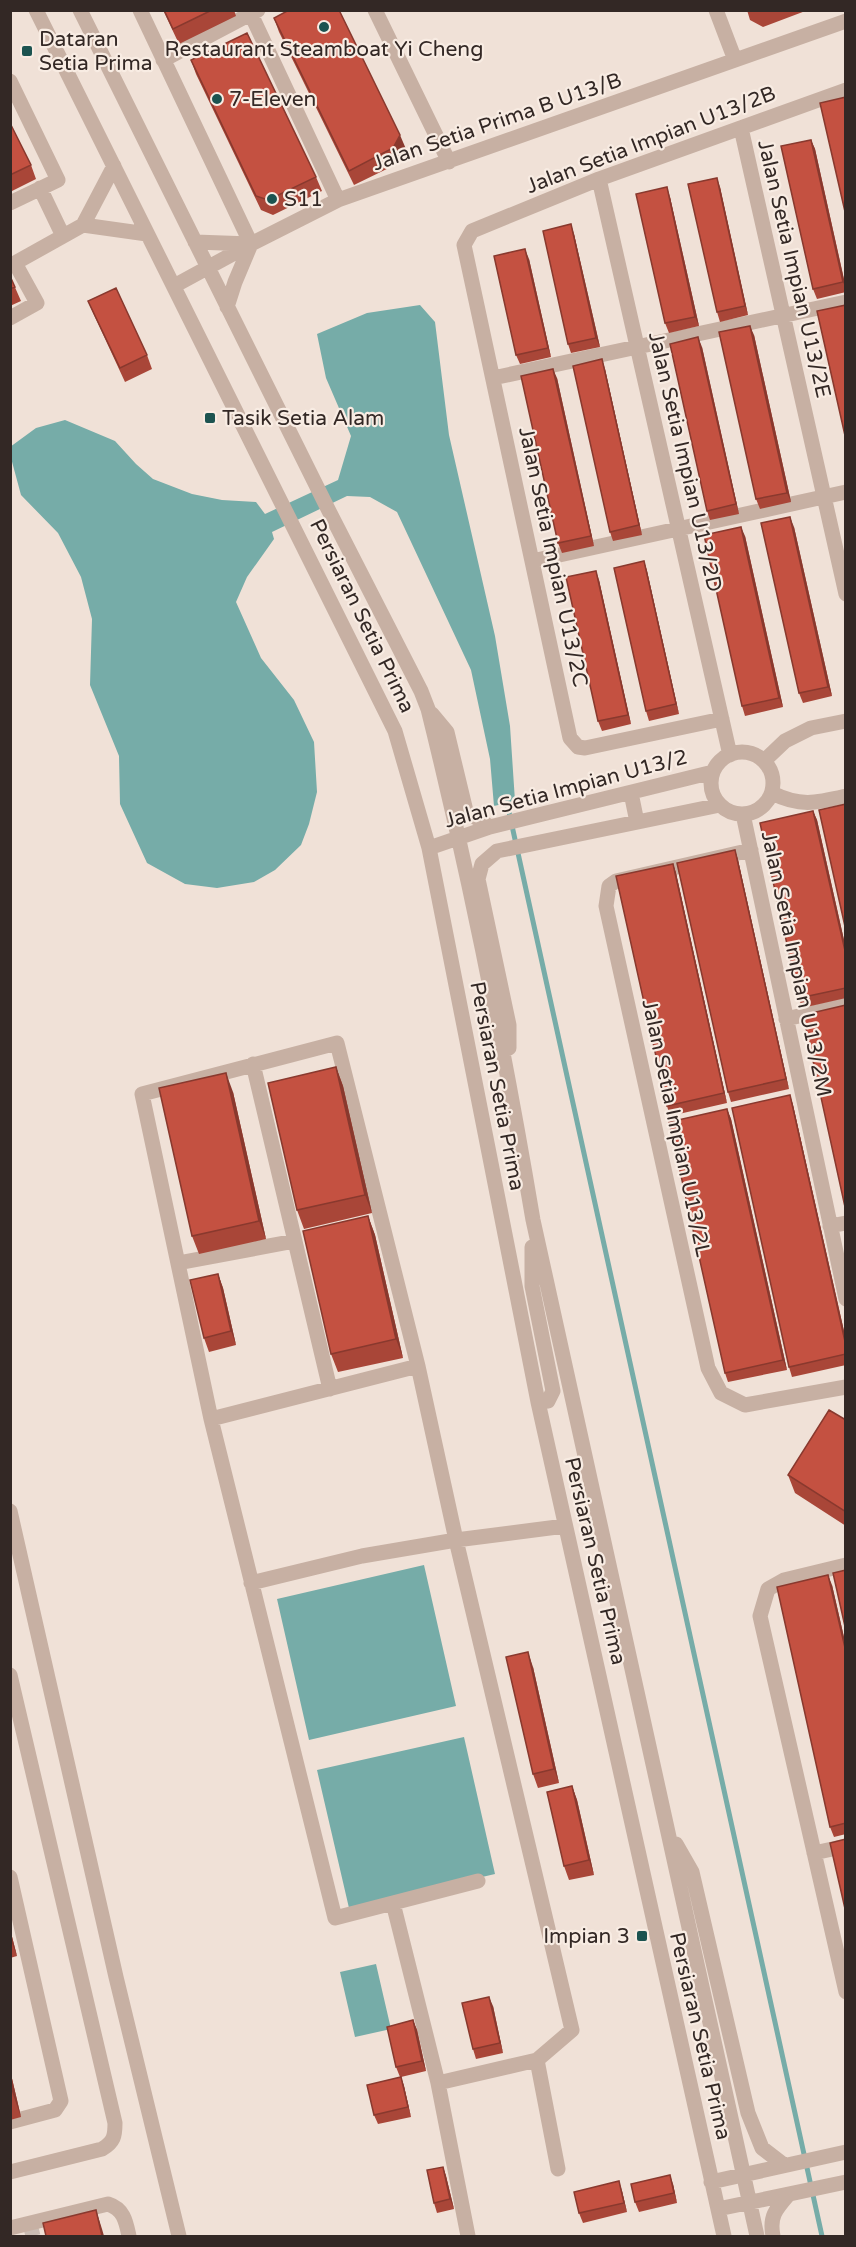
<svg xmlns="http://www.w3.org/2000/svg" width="856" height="2247" font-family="'Varela Round',sans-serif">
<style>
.water{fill:#76aca8}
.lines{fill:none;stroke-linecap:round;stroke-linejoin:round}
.stream{stroke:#76aca8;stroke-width:5}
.minor-tunnel{stroke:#cabcb3;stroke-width:15;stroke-dasharray:15 8;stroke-linecap:butt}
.minor{stroke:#c7b0a3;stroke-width:15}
.wall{fill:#a94638}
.shaded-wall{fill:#89392e}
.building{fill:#c45141;stroke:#89392e;stroke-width:1.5}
.poi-dot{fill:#1c5350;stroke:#f8ece3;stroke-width:2}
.labels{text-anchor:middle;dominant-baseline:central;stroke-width:4.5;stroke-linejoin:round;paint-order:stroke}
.poi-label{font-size:21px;fill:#332825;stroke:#f8ece3;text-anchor:start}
.street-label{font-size:21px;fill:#332825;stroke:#f8ece3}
</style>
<rect width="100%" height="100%" fill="#f0e1d7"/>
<!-- water -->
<path class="water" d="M420,305l15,17 14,113 46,201 15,90 5,75 -21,5 -4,-47 -19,-89 -74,-158 -27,-15 -23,-1 -75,36 2,7 -27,38 -11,25 25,56 33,42 20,42 3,50 -8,32 -8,21 -26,25 -21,12 -37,6 -32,-4 -38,-21 -27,-59 -1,-48 -29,-71 2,-66 -11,-42 -23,-44 -37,-38 -10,-37 -1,-11 26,-19 29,-8 50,21 21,23 17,15 39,15 30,6 34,2 9,12 73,-34 13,-44 -25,-58 -9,-44 50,-21z
M424,1565l32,141 -147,34 -32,-141z
M464,1737l31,137 -146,34 -32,-138z
M376,1964l15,65 -36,8 -15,-65z"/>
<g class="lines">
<!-- stream -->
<path class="stream" d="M507,803l315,1433"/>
<!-- minor-tunnel -->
<path class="minor-tunnel" d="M30,2224l3,12"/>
<!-- minor -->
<path class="minor" d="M36,10l359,721 34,117 109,554 186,834
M80,10l250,503 91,178 7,18c42,169 76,339 105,511l224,1016
M140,10l111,234
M249,10l89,190
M375,10l74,152
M716,10l19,50
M163,60l95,-50
M10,81l48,99 -48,23
M741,128l105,466
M599,179l131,576
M40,188l23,48
M83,225l64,9
M195,242l56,2
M174,286l77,-42 87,-44 508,-179
M227,307l8,-25 16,-38
M10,318l27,-15 -22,-40 68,-38 31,-59
M493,378l353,-76
M532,561l314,-69
M432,714l15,18 19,79 24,16
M722,719l-137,29 -7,-1 -8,-9 -106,-493 8,-14 127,-52 247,-89
M711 783a31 31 0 1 1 62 0a31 31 0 1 1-62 0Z
M764,761l21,-20 26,-13 35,-7
M631,793l6,29
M772,793c28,14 44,10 74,3
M743,814l103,485
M429,848l61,-21 223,-55
M751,850l-135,31 -7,5 -3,20 102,462 13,25 24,12 101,-18
M786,1019l60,-14
M509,1048v-23l-31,-146 4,-15 15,-13 223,-46
M253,1064l77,325
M830,1226l16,-3
M532,1247v39l21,105 -5,10 -10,1
M178,1263l117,-22
M211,1419l207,-53
M10,1511l106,466 63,259
M846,1565l-62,15 -16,9 -8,27 86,376
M251,1583l111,-27 94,-16 109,-14
M10,1675l105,448c0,13 -1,19 -13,26l-92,23
M676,1844l16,28 56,241 14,35 22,17
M814,1853l32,-7
M10,1877l51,224 -6,9 -45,12
M393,1903l45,180 30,153
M537,2060l21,109
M438,2083l99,-23 35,-30 -116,-490 -38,-174 -81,-323 -195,51 69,325 124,499 143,-37
M711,2182l135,-30
M718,2209l128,-27
M10,2228l98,-24c16,5 18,18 21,32
M773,2236c-4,-20 3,-27 16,-42"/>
</g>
<!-- wall -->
<path class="wall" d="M163,10h71l2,6 -57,28z
M747,10h61l-45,17 -13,-7z
M274,18l132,131 -7,14 -45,22 -75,-153z
M191,60l125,117 6,14 -49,24 -12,-5 -65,-136z
M10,123l21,42 5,14 -26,13z
M811,140l4,9 31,139v4l-29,7 -4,-10z
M720,187l28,128 -28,7 -3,-10z
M670,197l29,129 -30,7 -4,-10z
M574,234l26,113 -29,6 -3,-9z
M529,259l22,98 -31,7 -4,-9z
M10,276l11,25 -11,5z
M88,301l59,54 5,14 -27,13 -31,-67z
M754,335l37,167 -31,7 -4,-10z
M702,347l37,167 -29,6 -3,-9z
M605,369l37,166 -29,6 -3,-9z
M557,378l37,168 -32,7 -4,-10z
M794,527l38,169 -29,7 -4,-10z
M745,536l38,171 -38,9 -3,-10z
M644,561l3,10 32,143 -30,7 -3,-10z
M599,580l32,144 -29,7 -4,-10z
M813,811l4,9 29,129v49l-44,10 -3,-10z
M735,850l3,10 51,229 -58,13 -3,-10z
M673,864l3,9 51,230 -57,13 -3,-10z
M336,1067l7,19 29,127 -68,16 -7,-19z
M233,1092l33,147 -67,15 -7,-18z
M790,1095l3,10 53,235v25l-54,12 -3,-10z
M727,1109l4,10 56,251 -59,12 -3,-9z
M368,1216l7,19 28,123 -65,14 -7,-18z
M218,1274l5,14 13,57 -27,7 -5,-14z
M846,1420v106l-51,-33 -7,-18z
M832,1585l14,61v188l-12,3 -4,-10z
M533,1667l26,116 -21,5 -5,-14z
M572,1786l5,14 17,75 -25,5 -5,-14z
M10,1929l7,27 -7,2z
M493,2006l10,47 -27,6 -3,-10z
M413,2020l4,10 9,41 -25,6 3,9 7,31 -33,7 -4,-9 26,-38 -4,-10z
M10,2070l11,47 -11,3z
M443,2167l3,9 8,33 -17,4 -3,-10z
M673,2184l4,19 -38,9 -4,-10z
M622,2191l5,21 -44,11 -4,-10z"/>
<!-- shaded-wall -->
<path class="shaded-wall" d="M400,135l6,14 -7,14 -6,-15z
M811,140l4,9 31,140 -3,-7z
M717,178l3,9 28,128 -3,-9z
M667,187l3,10 29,129 -4,-9z
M571,224l3,10 26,113 -4,-9z
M525,249l4,10 22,98 -3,-9z
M750,326l4,9 37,167 -4,-9z
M698,337l4,10 37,167 -3,-10z
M602,359l3,10 37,166 -3,-10z
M553,369l4,9 37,168 -3,-10z
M790,517l4,10 38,169 -4,-9z
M741,527l4,9 38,171 -4,-9z
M644,561l3,10 32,143 -3,-10z
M596,571l3,9 32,144 -3,-9z
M813,811l4,9 29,129v6z
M735,850l3,10 51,229 -3,-10z
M673,864l3,9 51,230 -3,-10z
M336,1067l7,19 29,127 -7,-18z
M226,1073l7,19 33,147 -7,-18z
M790,1095l3,10 53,235v6z
M727,1109l4,10 56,251 -4,-10z
M368,1216l7,19 28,123 -7,-19z
M218,1274l5,14 13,57 -5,-14z
M828,1575l4,10 14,61v6z
M528,1652l5,15 26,116 -5,-14z
M572,1786l5,14 17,75 -5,-15z
M10,1929l7,27 -7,-18z
M489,1997l4,9 10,47 -3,-10z
M413,2020l4,10 9,41 -4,-10z
M10,2070l11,47 -11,-31z
M401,2077l3,9 7,31 -3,-10z
M443,2167l3,9 8,33 -4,-10z
M670,2175l3,9 4,19 -3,-10z
M619,2181l3,10 5,21 -3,-9z
M96,2210l6,19 2,7h-2z"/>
<!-- building -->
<path class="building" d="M164,10h48l-39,19z
M289,10h50l61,125 -7,13 -44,23 -75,-153z
M247,33l69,144 -48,23 -12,-4 -65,-136z
M846,97v119l-26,-113z
M10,123l21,42 -21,10z
M811,140l32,142 -30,7 -32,-143z
M717,178l28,128 -28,6 -29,-128z
M667,187l28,130 -30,6 -29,-129z
M571,224l25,114 -28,6 -25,-113z
M525,249l23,99 -32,7 -22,-99z
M10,276l5,11 -5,2z
M116,288l31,67 -27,13 -32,-67z
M846,305v135l-29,-129z
M750,326l37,167 -31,6 -37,-167z
M698,337l38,167 -29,7 -37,-167z
M602,359l37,166 -29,7 -37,-166z
M553,369l38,167 -33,7 -37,-167z
M790,517l38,170 -29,6 -38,-170z
M741,527l38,171 -37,8 -38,-171z
M644,561l32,143 -30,7 -32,-143z
M596,571l32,144 -30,6 -32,-144z
M846,804v127l-27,-121z
M813,811l33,144v33l-47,10 -39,-175z
M735,850l51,229 -58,13 -51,-229z
M673,864l51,229 -57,13 -51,-230z
M846,1005v202h-1l-42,-192z
M336,1067l29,128 -68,15 -29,-127z
M226,1073l33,148 -67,15 -33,-148z
M790,1095l56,251v8l-57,13 -57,-259z
M727,1109l56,251 -58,13 -56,-251z
M368,1216l28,123 -65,15 -28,-123z
M218,1274l13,57 -27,7 -14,-58z
M829,1410l17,10v92l-58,-37z
M846,1570v61l-13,-58z
M828,1575l18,77v171l-16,4 -53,-240z
M528,1652l26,117 -21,5 -27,-117z
M572,1786l17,74 -25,6 -17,-74z
M846,1839v74l-16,-70z
M489,1997l11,46 -27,6 -11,-46z
M413,2020l9,41 -26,6 -9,-40z
M401,2077l7,30 -34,8 -7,-30z
M443,2167l7,32 -16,4 -7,-33z
M670,2175l4,18 -39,9 -4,-18z
M619,2181l5,22 -45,10 -5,-21z
M96,2210l6,26h-56l-3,-13z"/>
<!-- markers -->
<g class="poi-dot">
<circle cx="324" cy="27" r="6"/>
<rect x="21" y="45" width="12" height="12" rx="3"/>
<circle cx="217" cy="99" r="6"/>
<circle cx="272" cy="199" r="6"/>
<rect x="204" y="412" width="12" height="12" rx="3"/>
<rect x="636" y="1930" width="12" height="12" rx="3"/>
</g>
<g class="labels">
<!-- poi labels -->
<g class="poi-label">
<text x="39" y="39">Dataran<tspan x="39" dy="24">Setia Prima</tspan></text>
<text x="324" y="49" text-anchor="middle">Restaurant Steamboat Yi Cheng</text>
<text x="229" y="99">7-Eleven</text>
<text x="284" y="199">S11</text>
<text x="222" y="418">Tasik Setia Alam</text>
<text x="630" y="1936" text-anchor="end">Impian 3</text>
</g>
<!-- street labels -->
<g class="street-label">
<text transform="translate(497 122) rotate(-19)">Jalan Setia Prima B U13/B</text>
<text transform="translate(651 140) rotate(-21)">Jalan Setia Impian U13/2B</text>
<text transform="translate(794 269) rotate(77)">Jalan Setia Impian U13/2E</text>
<text transform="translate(685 462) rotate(77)">Jalan Setia Impian U13/2D</text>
<text transform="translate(553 557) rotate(78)">Jalan Setia Impian U13/2C</text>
<text transform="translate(362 616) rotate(64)">Persiaran Setia Prima</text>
<text transform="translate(566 789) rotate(-15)">Jalan Setia Impian U13/2</text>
<text transform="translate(796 964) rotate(78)">Jalan Setia Impian U13/2M</text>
<text transform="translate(497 1086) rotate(79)">Persiaran Setia Prima</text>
<text transform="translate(676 1128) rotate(78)">Jalan Setia Impian U13/2L</text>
<text transform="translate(595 1561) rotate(77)">Persiaran Setia Prima</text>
<text transform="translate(700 2036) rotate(77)">Persiaran Setia Prima</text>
</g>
</g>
<!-- border -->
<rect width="856" height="2247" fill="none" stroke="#332825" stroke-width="24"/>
</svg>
